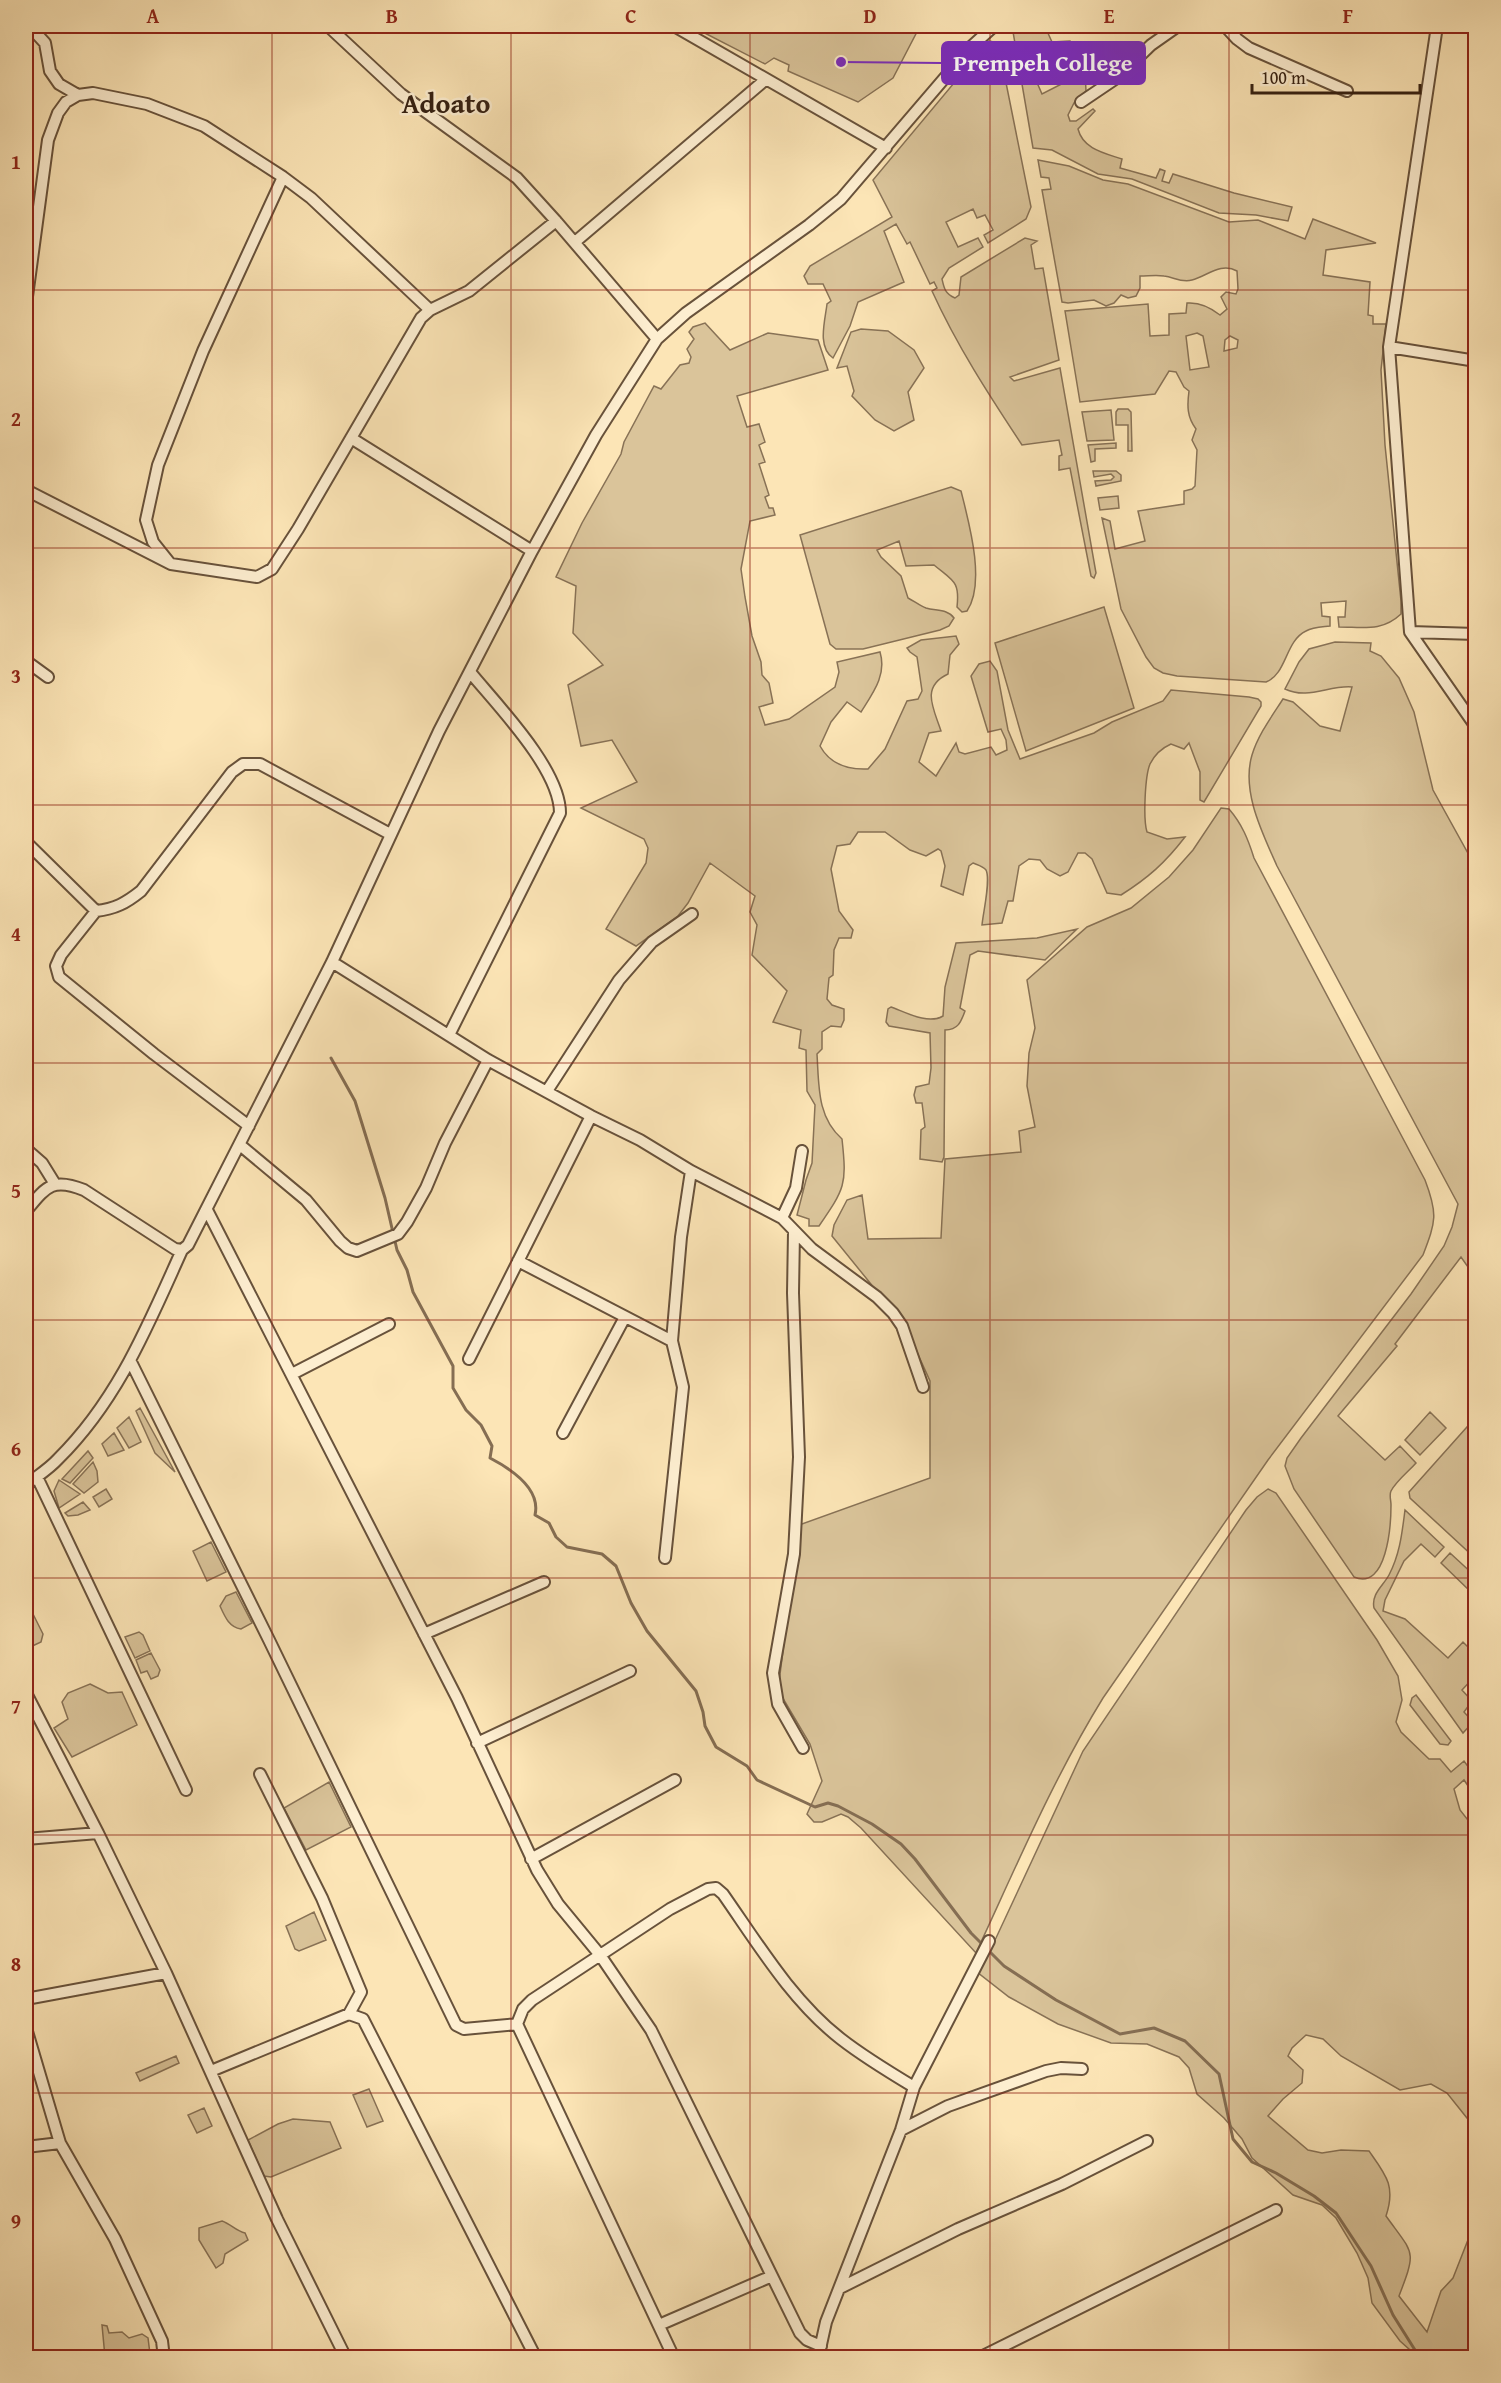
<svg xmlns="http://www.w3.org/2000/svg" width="1501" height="2383" font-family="'Gentium Book Plus',serif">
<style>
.green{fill:#dac49a;stroke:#887256;stroke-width:1.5;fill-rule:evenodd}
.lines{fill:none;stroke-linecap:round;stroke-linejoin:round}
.stream{stroke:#856e53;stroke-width:3}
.street-casing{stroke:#68523b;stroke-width:14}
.street{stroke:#fdeed0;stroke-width:10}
.grid{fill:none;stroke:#8f2418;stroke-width:1.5;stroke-opacity:0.55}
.labels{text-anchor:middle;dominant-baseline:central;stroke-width:5;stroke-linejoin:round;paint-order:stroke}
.district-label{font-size:28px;font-weight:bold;fill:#362112;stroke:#fdeed0}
.leader{fill:none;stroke:#7b2cbf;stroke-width:2}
.callout-dot{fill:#7b2cbf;stroke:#fdeed0;stroke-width:2}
.callout{fill:#7b2cbf;stroke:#7b2cbf;stroke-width:2}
.callout-label{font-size:24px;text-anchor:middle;font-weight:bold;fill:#fff}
.neatline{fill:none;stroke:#8f2418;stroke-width:2}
.grid-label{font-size:20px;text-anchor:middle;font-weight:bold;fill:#8f2418}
</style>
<rect width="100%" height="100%" fill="#fce5b6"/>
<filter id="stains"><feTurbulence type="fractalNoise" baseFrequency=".00333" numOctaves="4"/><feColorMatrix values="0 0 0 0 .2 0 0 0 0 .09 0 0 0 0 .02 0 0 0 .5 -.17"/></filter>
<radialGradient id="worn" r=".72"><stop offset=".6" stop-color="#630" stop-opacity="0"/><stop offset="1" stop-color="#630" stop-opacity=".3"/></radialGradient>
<!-- green -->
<path class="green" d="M691,26h229l-27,52 -35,24 -70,-31 1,-6 -15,-7 -9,6z
M1012,26h40l-5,5 5,11 18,-1 9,8 -9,5 -2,-2 -13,7 1,3 -13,8 1,3 -9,5 7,16 43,-22 1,19 -12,12 -6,12 2,6h6l17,-12 2,2 -17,18c5,20 26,24 44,30l-2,9 36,10 4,-9 5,2 -3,10 7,2 4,-9 61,19 58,14 -4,14 -32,-6 -37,-2 -87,-34 -34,-5 -46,-24 -19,-2z
M989,41l9,2 33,164 -5,12 -38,24 -4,-8 9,-5 -8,-15 -8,3 -4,-9 -27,13 12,25 20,-9 5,9 -34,21 -7,11c2,9 3,15 13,19l4,-3 2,-18 64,-39 12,3 -6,4 4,24 8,-1 16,92 -49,17 4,4 46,-13 36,205 -2,5 -3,-2 -21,-108 -11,2v-14l3,-1 -3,-15 -37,5c-33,-50 -65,-99 -90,-154l5,-3 -3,-6 -4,2 -20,-42 -3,2 -11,-20 -12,7 20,51 -46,20 -8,24 -17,32c-16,-11 -8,-37 -6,-54l4,-3 -8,-17h-15l-4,-8 6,-10 82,-49 -19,-37z
M1038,160l31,6 34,14 25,4 101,38 29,-2 47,19 8,-20 63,24 -50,7 -3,25 47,7 -2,33 5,1v8h13l-5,46 4,75 16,156v13c-19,18 -38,13 -62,13l-1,-10h7l1,-16 -25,2 1,13 8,1v9c-8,1 -17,1 -24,5 -21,10 -19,43 -40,51l-89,-6 -14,-3 -9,-5 -8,-11 -25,-48 -19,-91 8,3 5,28 30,-8 -7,-30 46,-7v-13l8,-2 3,-3 2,-36 -5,-10 4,-11c-9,-12 -9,-23 -7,-38l-5,-4 -8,-15 -7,-1 -14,23 -75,8 -15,-91 83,-7 2,32 19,-1v-21l17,-1 1,-10c13,-1 23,4 33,12l7,-6 -6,-12 5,-5 10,2 2,-5 -1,-18c-16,-9 -30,5 -45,9 -11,3 -18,-3 -28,-4 -7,-1 -16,0 -24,0v12l-4,8 -8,2 -7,-3 -7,8 -8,3 -12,-6 -26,3 -6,-1 -20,-112 9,-1 -2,-11 -8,-1zM1197,333l6,3 6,31 -19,3 -4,-34zM1230,336l8,4 -1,8 -13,3 1,-11z
M705,323l25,27 38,-17 50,7 10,30 -91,26 10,31 12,-3 6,18 -6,3 6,17 -6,2 10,31 -4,2 4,11h4l2,7 -25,6 -9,48 4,28 7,39 9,26 1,13 7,8 4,20 -14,4 6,18 24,-6 46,-32 4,-15 -2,-10 43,-10c7,23 -7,41 -19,60l-14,-10 -16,20 -11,24c10,18 27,24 48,23l17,-20 22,-48 11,-2 4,-8 -5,-34 -7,-5 -3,-4 14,-8 35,-4 3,8 -9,11 -2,19c-28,13 -14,35 -7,57l-12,2 -10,29 17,14 20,-33 3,9 6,2 26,-7 5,8 11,-5 -1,-10 -5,-11 -13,3 -17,-56 8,-12 11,-3 7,10 11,59 12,29 74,-26 18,-11 51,-21 8,-11 78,7 9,2 3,3v4l-57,96 -4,-2v-28l-11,-29 -5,6 -13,-5c-9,4 -16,10 -21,20 -5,12 -7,55 -3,68l20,7 18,-2c-20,26 -37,41 -64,58l-14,-2 -15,-34 -7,-6h-7l-10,19 -8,4 -13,-7 -7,-9 -11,-1 -10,7 -6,35h-5l-6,22 -20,2c1,-12 9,-45 4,-55 -3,-4 -8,-5 -13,-7l-4,3 -6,29 -22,-9 4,-20 -4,-15 -3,-2 -12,7 -16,-6 -25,-18h-27l-8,12 -13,2 -6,23 8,42 14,19 -2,8h-12l-5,12 -1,25 -4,3 -2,21 5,6 12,4v11l-3,7 -10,-1 -9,6v17l-5,5c2,32 0,63 25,85 5,46 3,49 -23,87h-10v-7l-12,-4 9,-35 6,-17 3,-58 -8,-14 -1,-41 -7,-2 2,-18 -28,-8 14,-31 -35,-36 5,-30 -7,-13 5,-16 -45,-33 -22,40 -10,13 -42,30 -30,-17 40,-66 2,-15 -4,-9 -63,-31 56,-26 -25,-42 -31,6 -13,-61 35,-20 -30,-32 3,-47 -20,-9 26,-54 39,-69 3,-12 30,-56 7,3 19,-24 9,-2 2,-6 -4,-8 7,-10 -5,-7 4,-5z
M861,329l27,2 26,19 10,18 -16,24 6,28 -20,11 -19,-11 -23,-24 2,-5 -7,-25 -10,2 14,-36z
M1118,409h10l3,3 1,39h-4v-26h-12v-13z
M1111,410l3,30 -27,1 -5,-29z
M1116,443v5l-21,1v12l-4,1 -3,-17z
M1093,471h23l5,4v6l-25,5 -1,-5 16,-1 3,-3 -3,-3 -17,3z
M951,487l10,4c8,32 25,92 6,120l-5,1 -5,-5c3,-26 -4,-26 -23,-42l-28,1 -7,-25 -22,9 4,7 20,19 7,22c6,3 12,8 18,10 10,3 22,1 28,10l-5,8 -9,4 -77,19h-27l-6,-5 -30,-109z
M1118,496l1,12 -19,2 -2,-12z
M1104,607l30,101 -108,43 -31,-108z
M1335,642l36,1 -1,8 11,5 18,22 15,34 19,78 42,76v411l-14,-20 -66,87 2,2 -59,70 47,44 15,-14 16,17c-7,8 -20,18 -25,28 -2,4 0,9 0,14 0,20 -4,86 -37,72l-60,-88 -9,-23 2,-8 14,-20 110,-144 33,-48 8,-19 6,-23 -181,-338c-14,-32 -36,-74 -25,-111 6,-20 20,-39 31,-56l10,3 27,24 20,5 12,-44c-23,-2 -44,13 -67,2l14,-27 10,-13z
M1221,808l8,1c13,15 19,30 25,49l171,322c13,34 11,41 -2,75l-155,205 -165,238c-50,81 -87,169 -127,255l-115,-125 -13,-11 -7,-3 -19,8h-8l-7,-8 15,-33 -12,-37 -32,-54 21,-165 131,-47v-97l-30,-66 -21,-21 -47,-58 2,-11 13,-25 15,-5 6,44 73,-1 4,-79 76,-7 -2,-21 16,-4 -8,-41 2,-33 6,-25 -8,-48 60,-53 44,-19 38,-31 24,-27z
M1077,929l-32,31 -67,-9 -8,4 -10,53 5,3c-4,11 -7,19 -20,19l-1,127 -2,5 -22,-3 1,-29 4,-3 -3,-24h-6l-2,-8 2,-8 13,-3 2,-16 -1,-35 -41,-7 -3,-4 2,-13 3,-2c14,5 37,18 52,9l2,-29 11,-44 81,-5z
M140,1408l35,64 -20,-19 -19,-42z
M1430,1412l16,16 -26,27 -15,-15z
M129,1417l12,25 -12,6 -12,-20z
M1475,1418v140l-65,-60 -1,-6z
M114,1433l10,17 -16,6 -6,-12z
M88,1451l5,7 -23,25 -8,-4z
M93,1462l4,9 1,11 -14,11 -11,-9z
M59,1480l21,14 -21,14 -5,-17z
M106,1489l6,10 -13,8 -6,-10z
M1268,1489l8,4 101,147 21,36 4,24 -6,22 5,10 28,27h11l11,13 13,-11 11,15v20l-11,-16 -10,9 6,21 15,19v299l-28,-35 -16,-9 -31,6 -59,-34 -18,-17 -17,-4 -14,13 -4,8 15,14 -1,13 -19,16 -15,17 40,34 14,3 19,-3 28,1c17,24 27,35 17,65 28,39 31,33 13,80l28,36 14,-41 12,-13 22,-56v135h-57l-18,-16 -28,-38 -4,-25 -11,-25 -21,-35 -14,-13 -29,-10 -41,-37 -10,-19 -18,-21 -27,-24 -8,-26 -10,-11 -32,-13 -36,-1 -53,-19 -49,-27 -32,-25 19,-34 87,-187 163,-241 11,-13z
M83,1502l7,8 -12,5 -10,1 -3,-3z
M1405,1510l39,37 -9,10 -14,-13 -17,17 -19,39 -2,11 22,8 43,39 15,-16 12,12v22l-13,14 10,11 -8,11 9,10 -10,11 -89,-125c-3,-14 9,-22 15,-33 11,-21 13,-42 16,-65z
M211,1542l15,30 -19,9 -14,-30z
M1450,1553l25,23v14l-2,4 -32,-31z
M236,1592l16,31 -11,6c-12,-2 -16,-12 -21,-23l6,-10z
M27,1602l16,32 -2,8 -15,7z
M139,1632l4,3 7,16 -15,7 -10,-21z
M151,1653l9,17 -2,6 -7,3 -4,-8 -6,2 -5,-13z
M90,1684l18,9 14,-1 15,33 -65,32 -18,-29 14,-9 -6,-17 6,-9z
M1416,1695l35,46 -3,4 -8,-1 -30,-39 2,-7z
M329,1782l22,45 -45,23 -22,-42z
M314,1912l12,28 -27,11 -4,-2 -9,-23z
M176,2056l3,7 -39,18 -4,-8z
M369,2089l14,32 -16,6 -14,-32z
M28,2103l5,20 -2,10 -5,1v-30z
M204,2108l8,18 -15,7 -9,-18z
M293,2119l37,3 11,26 -70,29 -7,-1 -16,-36 30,-16z
M222,2221c9,3 14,10 23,12l3,7 -23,14 -2,9 -7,5 -17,-28v-12z
M102,2325l5,1 2,7 13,-1 7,6 13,-4 6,4 2,16 -3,3h-42z"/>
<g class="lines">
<!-- stream -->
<path class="stream" d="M331,1058l24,43 30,97 12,52 10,20 6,22 40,74v22l13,22 15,15 11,21 -2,12c21,11 51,31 45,57l14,8 7,14 11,10 35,7 14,12 15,37 16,28 49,60 7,21 2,14 11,21 31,19 10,14 58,27 13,-4 10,3 34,18 29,20 14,15 56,74 33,33 52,34 64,34 34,-6 31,13 34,33 14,65 19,23 24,11 38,23 22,17 35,53 22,49 27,43"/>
<!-- street casing -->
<g class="street-casing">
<path id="street" d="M328,26l73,68 116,84 39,43 101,118
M674,26l212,122
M1225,26l12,13 12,9 98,43
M1437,26l-48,321 21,285 66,95
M34,31l11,12 5,28 9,13 19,11 15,-2 54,11 57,22 79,51 28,21 119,112
M1081,102l37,-25 33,-32 27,-19
M575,242l190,-162
M26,304l22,-164 10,-27 8,-11 12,-7
M1389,347l87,14
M351,438l181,113
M26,490l145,74 86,13 15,-8 26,-40 123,-211 9,-8 39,-19 87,-70
M169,562l-16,-20 -7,-22 12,-55 45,-114 80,-174
M1410,632l66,2
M26,661l22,16
M26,842l70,69c19,-2 30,-8 45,-20l91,-119 11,-8h17l130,70
M96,911l-35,44 -5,11 3,11 95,77 95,72
M332,962l156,98 103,56 49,24 51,31 91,47 30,31 65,48 16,16 9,13 21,61
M449,1035l111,-222c0,-44 -63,-108 -90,-141
M547,1091l72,-111 33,-38 40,-28
M240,1145l66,55 34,41 8,7 9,3 41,-17 9,-12 19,-34 19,-45 43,-83
M26,1149l16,14 13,21
M207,1210l250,488 80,172 21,34 42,51 51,75 149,303 7,7 14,6
M26,1211c20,-24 26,-34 58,-21l91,59 7,1 6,-5 144,-283 107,-231 93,-180 64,-116 61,-96 29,-26 123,-88 32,-26 131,-153 22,-20
M782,1218l14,-30 6,-37
M794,1232l-1,61 6,164 -5,97 -21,119 5,31 25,44
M518,1261l154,80
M469,1359l122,-243
M131,1362l138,278 187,385 8,4 53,-5 157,334
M292,1374l97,-50
M563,1433l62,-116
M37,1477l149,313
M26,1485c10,-8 23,-16 32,-26 60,-59 90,-134 124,-209
M665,1558l18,-171 -11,-46 9,-104 10,-66
M424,1634l120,-52
M26,1693l72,140 68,140 111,246 69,139
M477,1743l153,-72
M260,1774l62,124 39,94 -12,22
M26,1839l72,-6
M531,1859l144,-79
M26,1999l140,-26
M517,2024l6,-15 9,-9 138,-91 38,-20 8,-1 7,6c35,50 69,107 118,145 23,18 48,33 73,48
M26,2028l34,115 55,96 47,102 2,17
M211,2071l138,-57 14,5 173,339
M901,2130l47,-24 98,-35 15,-3 21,1
M26,2147l34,-4
M840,2288l118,-59 104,-45 85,-43
M659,2325l113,-49
M818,2358l8,-36 75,-192 13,-43 75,-146
M979,2358l297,-148"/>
</g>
<!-- street -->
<use href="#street" class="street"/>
</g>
<!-- grid -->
<path class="grid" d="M272,26v2332M511,26v2332M750,26v2332M990,26v2332M1229,26v2332M26,290h1450M26,548h1450M26,805h1450M26,1063h1450M26,1320h1450M26,1578h1450M26,1835h1450M26,2093h1450"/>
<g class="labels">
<!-- district labels -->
<g class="district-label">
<text x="446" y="102">Adoato</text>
</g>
</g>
<!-- callouts -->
<path class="leader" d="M841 62L942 63"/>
<circle class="callout-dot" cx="841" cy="62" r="6"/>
<rect class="callout" x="942" y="42" width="203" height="42" rx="6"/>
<g class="callout-label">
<text x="1043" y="71">Prempeh College</text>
</g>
<!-- margin -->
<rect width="1501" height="2383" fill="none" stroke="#fce5b6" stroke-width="66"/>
<!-- scale -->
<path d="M1252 84v9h168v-9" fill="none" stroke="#362112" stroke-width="3"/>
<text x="1261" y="84" font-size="18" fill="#362112" stroke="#fdeed0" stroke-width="4.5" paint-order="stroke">100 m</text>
<rect x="33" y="33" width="1435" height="2317" class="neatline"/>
<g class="grid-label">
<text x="153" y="23">A</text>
<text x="392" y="23">B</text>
<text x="631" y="23">C</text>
<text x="870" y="23">D</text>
<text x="1109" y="23">E</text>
<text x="1348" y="23">F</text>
<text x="16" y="169">1</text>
<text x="16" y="426">2</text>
<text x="16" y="683">3</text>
<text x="16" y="941">4</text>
<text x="16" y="1198">5</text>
<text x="16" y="1456">6</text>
<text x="16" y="1713">7</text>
<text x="16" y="1971">8</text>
<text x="16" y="2228">9</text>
</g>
<rect width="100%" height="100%" filter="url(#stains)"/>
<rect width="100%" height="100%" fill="url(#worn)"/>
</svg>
